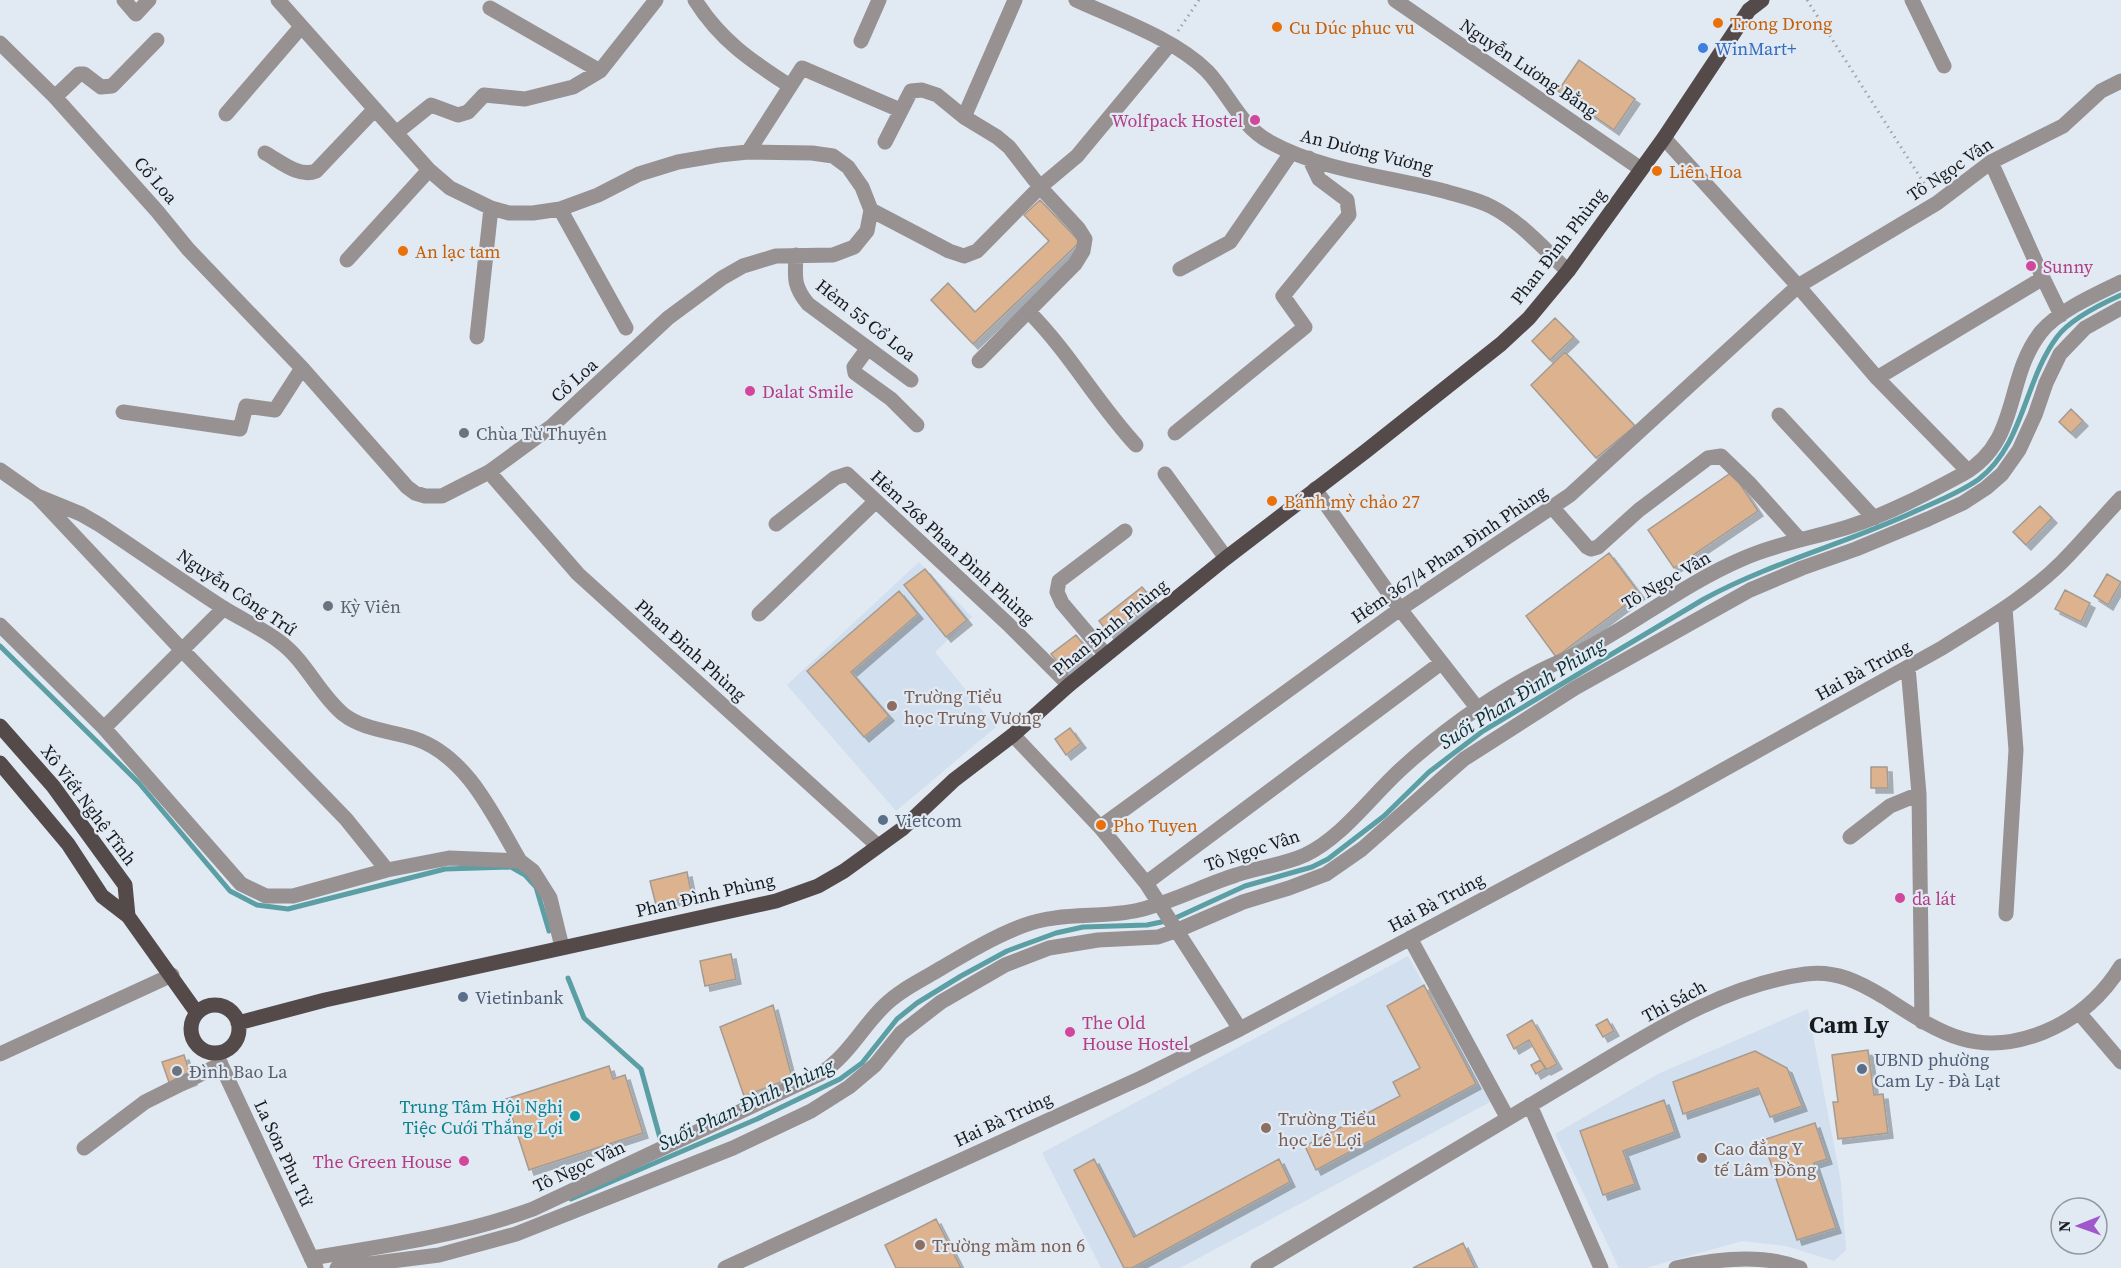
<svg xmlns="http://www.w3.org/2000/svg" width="2121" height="1268" font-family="'Source Serif 4',serif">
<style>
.built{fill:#d1dfef}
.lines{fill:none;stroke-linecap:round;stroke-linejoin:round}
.stream{stroke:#5b9ea4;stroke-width:5}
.building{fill:#dcb38e;stroke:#a49b93;stroke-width:1.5;filter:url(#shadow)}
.path{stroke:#9da4ab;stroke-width:3;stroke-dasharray:1.5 4.5;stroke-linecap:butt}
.minor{stroke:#979191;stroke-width:15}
.major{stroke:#544a4a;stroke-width:15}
.food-dot{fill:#e8710a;stroke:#e1e9f3;stroke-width:2}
.shop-dot{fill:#3f7fe0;stroke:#e1e9f3;stroke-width:2}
.hotel-dot{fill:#d1479c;stroke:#e1e9f3;stroke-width:2}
.worship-dot{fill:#6b7280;stroke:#e1e9f3;stroke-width:2}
.education-dot{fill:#8d6e63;stroke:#e1e9f3;stroke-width:2}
.service-dot{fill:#5c6f8a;stroke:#e1e9f3;stroke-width:2}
.culture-dot{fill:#0f9aa8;stroke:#e1e9f3;stroke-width:2}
.labels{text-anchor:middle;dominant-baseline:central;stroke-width:4.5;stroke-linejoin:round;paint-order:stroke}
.food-label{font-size:18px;fill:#c56008;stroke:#e1e9f3;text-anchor:start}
.shop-label{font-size:18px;fill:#366cbe;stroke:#e1e9f3;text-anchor:start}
.street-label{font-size:18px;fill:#181b1e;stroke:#e1e9f3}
.hotel-label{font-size:18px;fill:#b23c85;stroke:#e1e9f3;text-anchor:start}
.worship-label{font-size:18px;fill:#5b616d;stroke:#e1e9f3;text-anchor:start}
.education-label{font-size:18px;fill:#785e54;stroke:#e1e9f3;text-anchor:start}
.service-label{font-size:18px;fill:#4e5e75;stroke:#e1e9f3;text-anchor:start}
.culture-label{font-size:18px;fill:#0d838f;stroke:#e1e9f3;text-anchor:end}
.water-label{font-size:20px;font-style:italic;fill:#0d2f32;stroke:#e1e9f3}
.district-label{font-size:24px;font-weight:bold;fill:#181b1e;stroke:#e1e9f3}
</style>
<defs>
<filter id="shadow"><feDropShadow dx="5" dy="5" stdDeviation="0" flood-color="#0004"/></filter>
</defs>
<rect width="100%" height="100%" fill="#e1e9f3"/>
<!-- built -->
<path class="built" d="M919,562l53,55 -37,35 61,75 -100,84 -109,-126z
M1408,956l82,146 -310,166h-79l-59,-115z
M1808,1009l33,173 5,68 -12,11 -48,-15 -44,-5 -96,27h-27l-64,-134 103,-60z"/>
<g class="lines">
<!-- stream -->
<path class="stream" d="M0,646l139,137 91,108 27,14 31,4 157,-40 66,-2 14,8 11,12 13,44
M568,978l16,40 57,51 19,69
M571,1199l186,-80 83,-40 22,-16 35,-44 20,-16 44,-27 46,-25 49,-18 27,-6 64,-2 24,-5 74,-34 67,-19 16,-8 56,-43 45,-44 54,-41 221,-132c68,-37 144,-56 214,-89 20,-9 43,-18 61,-31 45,-35 45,-98 78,-142 13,-18 44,-33 64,-42"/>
</g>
<!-- building -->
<path class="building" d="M1579,60l56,39 -21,31 -56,-39z
M1040,200l40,42 -107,102 -42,-44 17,-17 27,29 74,-71 -25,-26z
M1555,318l19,19 -24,23 -18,-19z
M1565,352l70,74 -39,32 -65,-73z
M2071,409l12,12 -12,12 -12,-11z
M1732,472l26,39 -84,57 -26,-38z
M2040,506l12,12 -26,27 -13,-13z
M1609,553l31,41 -84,63 -30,-41z
M925,569l42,51 -21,17 -42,-52z
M2107,574l14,8 -13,23 -14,-9z
M1142,587l11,13 -44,34 -10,-13z
M2065,590l25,13 -9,19 -26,-13z
M899,591l19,23 -67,58 38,44 -25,21 -57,-66z
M1076,635l13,17 -25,19 -13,-17z
M1070,728l11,15 -15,12 -11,-16z
M1871,767h16l1,21h-17z
M687,872l5,25 -36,8 -6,-24z
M731,954l5,25 -31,7 -5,-25z
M1424,985l52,99 -160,86 -11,-24 95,-50 -7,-14 27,-14 -33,-62z
M773,1005l19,73 -48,18 -24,-69z
M1607,1019l7,12 -11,6 -7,-12z
M1532,1020l25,44 -11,6 -17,-30 -15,9 -7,-14z
M1868,1050l6,45 9,-1 5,39 -50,6 -5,-37h5l-6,-47z
M1755,1051l32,17 15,38 -32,11 -12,-29 -75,26 -10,-32z
M184,1055l8,25 -21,8 -9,-26z
M1540,1060l6,8 -10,6 -5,-9z
M609,1066l4,13 12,-4 18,58 -114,37 -23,-71z
M1664,1100l11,32 -52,19 12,33 -32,11 -23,-64z
M1815,1123l12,36 -13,4 22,65 -39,12 -34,-100z
M1094,1159l40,78 145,-78 11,23 -158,86h-8l-50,-98z
M936,1219l25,49h-65l-11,-23z
M1463,1243l12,25h-62z"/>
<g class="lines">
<!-- path -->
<path class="path" d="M1807,0l122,191
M1178,31l21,-31"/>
<!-- minor -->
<path class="minor" d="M124,0l12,14 13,-14
M695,0c25,40 56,61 95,86
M1076,0c41,19 99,39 131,71 22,23 33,55 63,71 53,29 116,34 174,49 16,5 33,8 48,16 29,15 52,42 76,64
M1395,0l246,169
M1912,0l32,66
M490,8l110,63
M861,41l18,-41
M0,43l55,54 102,114 31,38 114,119 105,119 8,6 10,3h17l47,-24 63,-46 116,-108 54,-40 21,-12 33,-10 57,-1 21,-8 13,-16 4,-21 -9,-23 -14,-20 -15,-11 -21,-3 -64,-1 -29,3 -41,7 -39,12 -41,21 -38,14 -27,4h-24l-18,-5 -41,-20 -21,-18 -151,-170
M55,97l24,-23h5l17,13 11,-1 45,-46
M226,114l75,-87
M964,117l51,-117
M396,133l35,-28 27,10 10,-3 16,-17 41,4 48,-12 27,-16 56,-71
M1664,138l134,148 79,92 91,93
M885,142l26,-51 11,-1 15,5 27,22 33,20 12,10 31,40 38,41 7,11 -2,12 -8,13 -96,97
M748,152l54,-84 98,42
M265,153c15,8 34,25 51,18l58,-61
M1991,162l52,116
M560,209l66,119
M871,210l78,41 15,5 13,-5 63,-64 37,-31 93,-112
M796,255c-1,22 -3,31 12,49l103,76
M347,260l82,-90
M1180,269l50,-27 61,-89
M1029,312c40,40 68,91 107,133
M477,337l14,-129
M868,348l-14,19 1,6 36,26 26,26
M1877,378l166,-100 18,37
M123,412l117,17 6,-23 29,4 27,-42
M1779,415l95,103
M1175,433l130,-106 -22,-31 66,-81 -2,-15 -28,-21 -10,-21
M0,470l37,26 145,154 164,169 41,51
M489,472l89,102 300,272
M1165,474l61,84
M1315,489l85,120 78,100
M37,496l44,18 19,11c42,28 83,57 125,84 18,11 38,20 55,33 26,19 38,51 63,72 20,16 49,17 73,25 52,18 78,78 104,122
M1552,507l35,40 4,2 7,-2 41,-37 69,-52 13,-2 29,28 50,56
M776,524l59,-46 12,-4 161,150 61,61
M2005,608l11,142 -10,164
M759,614l117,-113
M0,625l104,103 137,156 25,12h27l94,-26 62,-12 71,3 13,10 17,27 12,49
M1106,655l-44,-52 -5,-11 2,-11 66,-50
M1908,667l11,127 3,228
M104,728l120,-120
M1013,735l87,92 46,56 94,146
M1100,827l300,-218 170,-114 228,-209 139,-83 54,-41 72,-36 38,-35 20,-10
M1850,837l40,-31 29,-12
M1146,883l295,-220
M1410,938l97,179
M2080,1014l41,48
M0,1054l172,-79
M216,1054l100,214
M1530,1105l71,163
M84,1148l61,-46 76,-38
M311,1258c75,-12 150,-23 222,-49l287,-135c29,-19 41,-46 65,-69 15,-15 35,-24 53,-35 27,-16 55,-33 84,-44 38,-15 79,-7 117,-16 34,-8 65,-25 97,-35 23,-8 47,-10 69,-20 36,-17 64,-56 94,-84 40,-37 87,-71 135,-97 16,-9 34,-15 50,-24 53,-28 102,-67 158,-91 33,-15 71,-21 106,-32 40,-13 78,-33 115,-53 58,-33 41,-95 78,-142 17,-21 55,-38 80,-50
M337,1268l102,-13 77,-21 217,-86 78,-37 38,-24 26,-22 26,-32 40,-31 64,-37 44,-17 49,-8 60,-3 20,-7 65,-28 46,-14 37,-14 36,-25 102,-90 111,-71 175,-98 52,-22 54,-19 72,-30 35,-16 23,-15 16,-14 17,-24 16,-35 11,-32 14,-29 25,-26 36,-20
M725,1268l416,-190 99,-49 431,-230 271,-151c41,-26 85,-51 120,-86 20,-20 39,-43 59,-64
M1258,1268c103,-61 204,-123 306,-183 77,-45 152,-99 242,-111 30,-4 53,8 78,23 56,36 93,62 160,35 34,-14 58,-35 77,-66
M1676,1268c39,-9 86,-15 124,0"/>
<!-- major -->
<path class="major" d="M0,726l53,60 72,99 3,31
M0,763l68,81 34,52 26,20 69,97
M191 1029a24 24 0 1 1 48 0a24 24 0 1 1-48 0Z
M238,1023l87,-23 451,-99 42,-15 26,-15 58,-42 52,-49 59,-45 56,-50 157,-127 140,-107 135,-107 28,-26 39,-47 96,-133 85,-128 13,-10"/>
</g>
<!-- markers -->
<g class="food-dot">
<circle cx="1718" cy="23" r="6"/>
<circle cx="1277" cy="27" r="6"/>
<circle cx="1657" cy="171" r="6"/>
<circle cx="403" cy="251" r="6"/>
<circle cx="1272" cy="501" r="6"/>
<circle cx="1101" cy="825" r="6"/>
</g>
<circle class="shop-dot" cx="1703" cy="48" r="6"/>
<g class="hotel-dot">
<circle cx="1255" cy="120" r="6"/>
<circle cx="2031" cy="266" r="6"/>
<circle cx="750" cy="391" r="6"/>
<circle cx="1900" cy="898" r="6"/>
<circle cx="1070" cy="1032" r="6"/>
<circle cx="464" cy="1161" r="6"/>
</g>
<g class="worship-dot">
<circle cx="464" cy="433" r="6"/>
<circle cx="328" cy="606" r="6"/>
<circle cx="177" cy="1071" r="6"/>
</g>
<g class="education-dot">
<circle cx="892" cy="706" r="6"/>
<circle cx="1266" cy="1128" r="6"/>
<circle cx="1702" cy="1158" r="6"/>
<circle cx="920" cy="1245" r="6"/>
</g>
<g class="service-dot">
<circle cx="883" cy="820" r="6"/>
<circle cx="463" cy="997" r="6"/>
<circle cx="1862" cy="1069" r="6"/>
</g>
<circle class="culture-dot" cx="575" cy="1116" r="6"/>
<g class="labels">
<!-- food labels -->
<g class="food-label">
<text x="1730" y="23">Trong Drong</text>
<text x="1289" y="27">Cu Dúc phuc vu</text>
<text x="1669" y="171">Liên Hoa</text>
<text x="415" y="251">An lạc tam</text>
<text x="1284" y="501">Bánh mỳ chảo 27</text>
<text x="1113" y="825">Pho Tuyen</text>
</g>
<!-- shop labels -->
<g class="shop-label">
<text x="1715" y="48">WinMart+</text>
</g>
<!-- street labels -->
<g class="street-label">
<text transform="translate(1529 68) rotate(34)">Nguyễn Lương Bằng</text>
<text transform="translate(1367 151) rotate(14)">An Dương Vương</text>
<text transform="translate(1950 169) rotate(-34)">Tô Ngọc Vân</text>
<text transform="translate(156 180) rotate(49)">Cổ Loa</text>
<text transform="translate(1558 246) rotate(-52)">Phan Đình Phùng</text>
<text transform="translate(866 320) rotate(38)">Hẻm 55 Cổ Loa</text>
<text transform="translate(574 380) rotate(-42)">Cổ Loa</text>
<text transform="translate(953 547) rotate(43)">Hẻm 268 Phan Đình Phùng</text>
<text transform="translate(1449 554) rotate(-34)">Hẻm 367/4 Phan Đình Phùng</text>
<text transform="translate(1666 580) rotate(-30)">Tô Ngọc Vân</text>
<text transform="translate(237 592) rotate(34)">Nguyễn Công Trứ</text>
<text transform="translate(1110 627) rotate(-39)">Phan Đình Phùng</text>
<text transform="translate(691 650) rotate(42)">Phan Đinh Phùng</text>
<text transform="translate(1863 670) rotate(-29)">Hai Bà Trưng</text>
<text transform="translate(89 805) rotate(53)">Xô Viết Nghệ Tĩnh</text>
<text transform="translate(1252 850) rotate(-18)">Tô Ngọc Vân</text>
<text transform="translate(705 895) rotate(-13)">Phan Đình Phùng</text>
<text transform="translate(1436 902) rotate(-28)">Hai Bà Trưng</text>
<text transform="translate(1674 1001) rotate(-28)">Thi Sách</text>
<text transform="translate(1003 1119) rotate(-25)">Hai Bà Trưng</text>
<text transform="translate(284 1153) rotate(65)">La Sơn Phu Tử</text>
<text transform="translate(579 1166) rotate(-25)">Tô Ngọc Vân</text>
</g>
<!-- hotel labels -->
<g class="hotel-label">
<text x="1243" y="120" text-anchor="end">Wolfpack Hostel</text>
<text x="2043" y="266">Sunny</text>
<text x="762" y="391">Dalat Smile</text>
<text x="1912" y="898">da lát</text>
<text x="1082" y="1022">The Old<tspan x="1082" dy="21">House Hostel</tspan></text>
<text x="452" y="1161" text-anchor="end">The Green House</text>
</g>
<!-- worship labels -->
<g class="worship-label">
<text x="476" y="433">Chùa Từ Thuyên</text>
<text x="340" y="606">Kỳ Viên</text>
<text x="189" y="1071">Đình Bao La</text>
</g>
<!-- education labels -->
<g class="education-label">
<text x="904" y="696">Trường Tiểu<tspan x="904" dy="21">học Trưng Vương</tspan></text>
<text x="1278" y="1118">Trường Tiểu<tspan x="1278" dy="21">học Lê Lợi</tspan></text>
<text x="1714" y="1148">Cao đẳng Y<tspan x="1714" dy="21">tế Lâm Đồng</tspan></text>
<text x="932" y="1245">Trường mầm non 6</text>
</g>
<!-- service labels -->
<g class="service-label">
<text x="895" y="820">Vietcom</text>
<text x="475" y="997">Vietinbank</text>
<text x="1874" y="1059">UBND phường<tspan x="1874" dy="21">Cam Ly - Đà Lạt</tspan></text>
</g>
<!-- culture labels -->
<g class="culture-label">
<text x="563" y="1106">Trung Tâm Hội Nghị<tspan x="563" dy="21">Tiệc Cưới Thắng Lợi</tspan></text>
</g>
<!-- water labels -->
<g class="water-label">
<text transform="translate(1522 693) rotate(-32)">Suối Phan Đình Phùng</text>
<text transform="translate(746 1104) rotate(-25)">Suối Phan Đình Phùng</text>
</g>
<!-- district labels -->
<g class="district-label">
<text x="1849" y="1024">Cam Ly</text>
</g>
</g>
<!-- north arrow -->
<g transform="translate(2079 1226) rotate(269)"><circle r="28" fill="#e1e9f3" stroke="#91979e" stroke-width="1.5"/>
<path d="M0-4.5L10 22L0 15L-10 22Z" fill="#9e58cc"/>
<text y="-9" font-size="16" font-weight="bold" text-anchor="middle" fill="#181b1e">N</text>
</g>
</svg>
